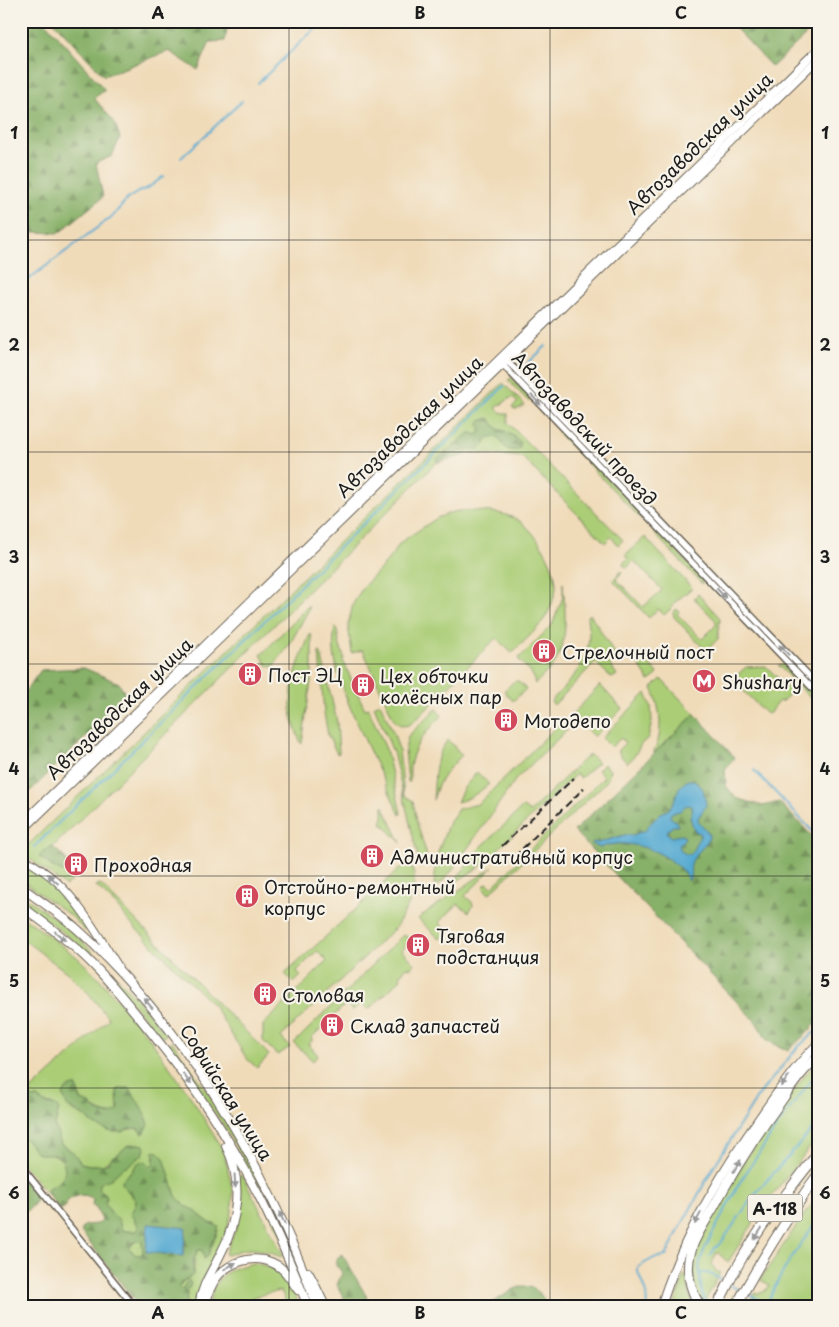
<svg xmlns="http://www.w3.org/2000/svg" width="839" height="1327" font-family="'Playpen Sans',sans-serif">
<style>
.grass{fill:#aacd76;stroke:#637449;fill-rule:evenodd}
.forest{fill:url(#forest-firs);stroke:#526642;fill-rule:evenodd}
.water{fill:#57aad2;stroke:#3a6377;fill-rule:evenodd}
.lines{fill:none;stroke-linecap:round;stroke-linejoin:round}
.stream{stroke:#57aad2;stroke-width:2}
.street-casing{stroke:#665f53;stroke-width:8}
.secondary-casing{stroke:#665f53;stroke-width:9}
.primary-casing{stroke:#665f53;stroke-width:10}
.highway-casing{stroke:#665f53;stroke-width:11}
.street{stroke:#fff;stroke-width:5}
.secondary{stroke:#fff;stroke-width:7}
.primary{stroke:#fff;stroke-width:8}
.highway{stroke:#fff;stroke-width:9}
.rail{stroke:#1c1c1c;stroke-width:2;stroke-dasharray:8 4;stroke-linecap:butt}
.oneway{fill:#999}
.grid{fill:none;stroke:#1c1c1c;stroke-width:1;stroke-opacity:0.55}
.labels{text-anchor:middle;dominant-baseline:central;stroke-width:4.5;stroke-linejoin:round;paint-order:stroke}
.shield{fill:#f7f3e8;stroke:#5e5c59;stroke-width:1}
.shield-label{font-size:16px;font-weight:bold;fill:#1c1c1c}
.street-label{font-size:18px;fill:#1c1c1c;stroke:#f7f3e8}
.poi-label{font-size:18px;fill:#1c1c1c;stroke:#f7f3e8;text-anchor:start}
.neatline{fill:none;stroke:#1c1c1c;stroke-width:2}
.grid-label{font-size:16px;text-anchor:middle;font-weight:bold;fill:#1c1c1c}
</style>
<defs>
<pattern id="forest-firs" width="22" height="20" patternUnits="userSpaceOnUse" patternTransform="scale(1.25)"><rect width="22" height="20" fill="#87b067"/><path d="M5 1l3.5 6h-7zM16 11l3.5 6h-7z" fill="#6e8e54"/></pattern>
</defs>
<rect width="100%" height="100%" fill="#f7f3e8"/>
<filter id="ink" filterUnits="userSpaceOnUse"><feTurbulence type="fractalNoise" baseFrequency=".02" numOctaves="2"/><feDisplacementMap in="SourceGraphic" scale="10" xChannelSelector="R" yChannelSelector="G"/><feConvolveMatrix kernelMatrix="1 2 1 2 8 2 1 2 1" color-interpolation-filters="sRGB"/></filter>
<filter id="wash" filterUnits="userSpaceOnUse"><feTurbulence type="fractalNoise" baseFrequency=".0096" numOctaves="4" result="noise"/><feDisplacementMap in="SourceGraphic" scale="20" xChannelSelector="R" yChannelSelector="G"/><feGaussianBlur stdDeviation="1.12" result="paint"/><feColorMatrix in="noise" values="0 0 0 0 0 0 0 0 0 0 0 0 0 0 0 0 0 1.4 0 .05"/><feComposite in="paint" operator="in"/></filter>
<g filter="url(#wash)">
<rect width="100%" height="100%" fill="#f0dbb9"/>
<!-- grass -->
<path class="grass" d="M511,378l19,19v3l-2,1 -20,-21z
M503,383l22,22 -8,4h-3l-2,-2 6,-5 -6,-5 -16,11 4,4 8,2v9l115,117 -5,5 -7,-8 -6,6 -83,-86 -51,-4 -35,10 -383,384 -10,5c1,3 1,6 3,9 3,6 14,10 20,11l2,-4 -4,-11 17,17 -16,12 -44,-34v-11l4,4 4,-1z
M561,430l86,90 -1,4 -88,-91z
M458,511c20,0 42,-1 60,9 18,11 39,46 38,68 -1,5 -3,13 -5,18 -7,19 -25,33 -39,47l-16,-15 -73,75c-9,8 -17,20 -29,7l-31,-70 -11,3 -4,-28 5,-21 10,-17 21,-22 17,-23 36,-24 13,-5z
M657,530l46,50 -1,4 -50,-53z
M645,537l47,51 -19,16 1,2 -10,9 -6,-6 -9,9 -36,-38 8,-9 1,1 -6,7 27,28 19,-17 -28,-29 -7,7 -5,-4 6,-5 -3,-4z
M563,583c2,25 6,55 -7,78 -6,9 -14,16 -21,23l-3,-10 -14,-15 34,-34 11,-28z
M698,594l22,24 -2,21 -10,10h-4l-30,-32 -1,-5 4,-3 2,3 -2,2 25,25 14,-14v-4l-22,-23z
M308,606l1,3 -19,35 -17,23 -6,-2 -6,-10z
M590,614l25,40 -8,6 10,15 -5,3 -17,-16 -41,43 -3,-4c18,-19 38,-38 38,-66 0,-6 -2,-13 -2,-19z
M335,627l2,2 2,14 5,14 -1,4 20,44 2,4 3,-1 18,41 15,64 -1,2c-11,-23 -22,-47 -33,-70 -15,-34 -40,-80 -32,-118z
M310,634l2,3v37l-10,70 -1,-1c-5,-12 -10,-24 -10,-38 -1,-24 10,-48 19,-71z
M319,652l2,1 16,69 2,31 -2,1 -9,-19 -4,-22z
M640,654l18,19 -1,2 -8,6 -14,-22z
M778,665h6l34,35v6z
M766,666l26,26 -11,10 -2,-1 -7,8v1l-2,3 -4,1 -32,-33 1,-4 11,-10z
M661,679l34,35 -41,39v-2c10,-18 6,-45 -2,-63z
M516,681h2l8,8 -13,12 -9,-10 9,-9z
M600,685l22,24 -28,28 -22,-22z
M646,693l5,13 1,16 -4,16 -6,5 -9,15 -6,5 -7,-8 -2,-5 7,-7 -4,-5 -10,9 -9,-9z
M380,703l14,31 5,16 5,45 9,6 4,22 9,29 1,13 -7,1 -27,-114 -19,-46z
M436,709l6,7c-13,13 -27,26 -31,46 -2,6 -1,14 -1,20h-2l-3,-32 3,-14z
M560,723l7,7 -51,49 -65,93 -11,12 -6,1 3,-30 12,-33 6,-8 3,-5 20,-5z
M448,740l14,15 -15,16 -9,14 -5,15c2,-21 0,-43 15,-60z
M589,755l3,1 6,6 -17,16 -5,-4 -76,73c-11,17 -31,26 -48,37l12,-15 12,-17 47,-45 7,5 55,-54z
M604,764l6,6 -3,11 -118,113 -6,-7 4,-4 5,4 112,-110 -6,-7z
M477,772l12,12c-11,9 -19,15 -32,18l6,-13z
M383,806l18,37 -20,-21 2,-4z
M21,860l22,14 14,13 11,12 19,28v2l-2,2 -13,-14 -51,-37z
M409,860l5,14v12l-4,16 -14,25 -115,110 9,10 -12,8 -3,-2 -12,-12v-16l64,-64 -10,-10 -20,20 4,5 -7,7 -9,-9z
M493,867l-28,29 7,6 1,4 -4,6 -11,-8 -19,18 8,10 -7,7 -22,-20 10,-8z
M100,884l169,171 -12,13 -10,-9 -34,-54 -83,-82 -13,-17 -21,-20z
M21,894l47,34 18,17 48,51 32,38 -1,2 -3,1 -81,-91 -60,-45z
M21,915l56,42 21,20 52,62 42,60 32,53 9,40 -1,20 -9,30 -27,52 -1,12h-9l1,-15 4,-7 -5,-1 -4,8 -3,-4c3,-7 11,-7 14,-14 3,-7 -1,-14 5,-23h4l2,4 4,1 10,-24 -3,-7 -5,-1 -20,-15 -4,-2 -10,-10 -12,-38 -11,-2 1,6 -2,4 -15,-2 -5,7 -10,9 1,5 13,16 -3,9 1,10 5,7 -1,4h-13l-4,-2 -2,-9 -7,-6 -7,-11 2,-4 -3,-7 -4,-2 -1,-4 3,-4 9,-4 13,-11 8,-5 3,-3 5,-15h-9l-28,21h-14l-8,-2 -12,-14 -8,-5 -6,-18 3,-13 -6,-9 -8,-1 -7,-5 -13,-1 -3,2v-5l8,-2 80,-73 -20,-25 -20,-20 -48,-36zM127,1088c9,5 15,24 21,33l-9,9 -3,-2 -8,1 -4,2h-17l-3,-3 -12,-4 -5,-6 -17,-9 8,-18 3,9c11,6 23,17 36,13l2,-4 -2,-16 2,-4z
M404,934l6,6 -8,10 13,14 -4,4 -4,-1 -7,8 1,4 -33,31 -7,-7 -8,8 -7,-7 -35,34 2,2 -5,4 10,11 -5,6 -19,-18z
M172,1041c19,28 40,56 57,86 23,38 42,79 60,120l-2,1 -40,-82 -25,-43 -55,-78 3,-1z
M818,1061v76l-51,65 -39,60 -11,-10 -5,12 4,7 4,2 -17,32 -8,-15 -2,-19 2,-14 12,-30 39,-69 59,-83z
M21,1115c3,7 0,11 1,17 2,9 14,17 20,22 19,-4 32,17 17,28 -2,2 -7,4 -11,6l-1,5 -26,-31z
M239,1175l4,1 40,79 -2,2c-12,-5 -25,-10 -39,-7 -6,1 -10,4 -16,5l-1,-1 12,-28z
M818,1197v109h-70l7,-13c7,1 11,-2 15,-8l-10,-5 45,-67z
M138,1241l4,1 1,12 -7,1 -7,-6 5,-7z
M255,1263c30,7 33,15 45,43h-12l-7,-15 -13,2 -14,4 -15,9h-30c1,-5 2,-11 4,-16 6,-18 25,-24 42,-27z
M684,1275h2l4,22 5,9h-21z"/>
<!-- forest -->
<path class="forest" d="M21,21h23l61,69 -11,8 21,25 5,15 -8,18 -16,7 7,34 -44,36 -28,-1 -9,10z
M53,21h173l2,2 -3,18 -15,1 -12,28 -29,-19 -65,25z
M729,21h89v2l-46,44z
M489,418l9,11 7,2 13,8 2,3v6c-11,6 -15,0 -21,-10 -5,-2 -11,-2 -14,3l1,2 -8,6c-14,-1 -28,7 -41,13v-3l32,-26h3l5,2 2,-1 2,-4 -2,-5 1,-4z
M84,668l35,15 8,14 -106,103v-103l20,-27z
M695,714l40,44 -10,11 1,17 10,12 27,8 16,-4 39,40v51l-2,1 2,2v126l-30,29 -21,-11 -11,-18 -182,-191z
M53,847l11,10 4,11 -2,4 -6,-1 -21,-14 4,-5z
M74,1086h2l5,14 9,4 7,7 13,4 8,-4 -1,-18v-3l5,-2h8c7,13 15,23 19,37l-5,8 -2,1 -4,-6 -10,1 -6,3h-10l-20,-8 -5,-6 -20,-12 -4,-11 3,-6z
M24,1097l13,1 7,5 12,3 3,3 -4,17 6,18 12,8 8,11 8,2h14l5,-2 5,-7 4,-1 10,-9 9,-2 8,1 1,4 -2,5 -14,11 -5,2 -13,12 -9,3 -3,4 1,4 7,5 -2,8 7,11 7,6 2,9c5,3 10,3 16,2l2,-4 -9,-14 3,-3 3,-9 -13,-16 -1,-5 10,-9 5,-7 4,-3 5,1 3,3 3,1 2,-4v-11l4,1 6,6 12,38 10,10 9,4 3,4 12,9 9,4 -11,28 -4,4 -2,-9h-4l-5,12v13l-12,8 -2,4 3,3 4,-7 3,-3 2,4 -4,8 -1,14h-47l-57,-73 -1,-3c4,-8 11,-4 19,-7l2,-3 -6,-13 -4,-2 1,-6c-9,-7 -17,-3 -26,2l-1,5 -6,4 -13,-17 1,-5c4,-2 9,-4 11,-6 10,-8 6,-24 -5,-28 -6,-1 -11,1 -16,0l-16,-19v-5l1,-9 -2,-6v-16zM138,1241l4,1 1,12 -7,1 -7,-6 5,-7z
M21,1171c12,15 26,27 4,41l-4,-5z
M342,1254l30,52h-24l-11,-21 5,-12 -2,-4 -4,-3c0,-6 1,-9 6,-12z
M523,1286c16,1 17,9 26,20h-62l27,-17z"/>
<!-- water -->
<path class="water" d="M689,780h4l10,9 2,9 1,8 -8,12 1,5c3,3 9,8 10,12 2,6 -14,19 -17,26 -3,7 0,13 -3,20 -12,-27 -62,-46 -89,-33l-8,-4 1,-2 5,1 26,-8h9l13,-5 2,-4 13,-13 8,-4 5,-8 5,-13 6,-6zM689,805l3,2 1,2 -3,8 3,10 2,4 6,3c-2,6 -7,10 -7,16l-3,4c-7,1 -10,-2 -12,-9l6,-7 -1,-2 -4,-1 -9,2 -5,-5 7,-6h5l-2,-5 -6,-4 1,-4 9,-2 5,-5z
M148,1224l38,4 -3,28 -37,-4z"/>
<g class="lines">
<!-- stream -->
<path class="stream" d="M258,83l65,-62
M181,158l61,-57
M21,285l93,-70 13,-16 11,-7 10,-4 16,-12
M526,365l20,-19
M754,770l64,67
M34,847l470,-461
M710,1256l5,-8 6,-5 33,-48 64,-72
M699,1274c9,-4 19,4 27,9
M730,1285l11,6
M746,1293l19,10 3,-1c13,-31 30,-55 50,-82
M647,1306l-1,-13 -8,-21v-5l16,-9 12,-2 15,-30 32,-58 45,-72 39,-48 21,-19
M710,1306l-6,-7 -2,-6 -3,-21 1,-11 6,-15 34,-64 37,-56 41,-55"/>
</g>
</g>
<g filter="url(#ink)">
<g class="lines">
<!-- street casing -->
<g class="street-casing">
<path id="street" d="M505,360l9,8 304,317
M502,364l316,330
M21,1166l113,140"/>
</g>
<!-- secondary casing -->
<g class="secondary-casing">
<path id="secondary" d="M21,824l797,-775
M21,832l797,-773
M21,856c12,8 24,15 35,25 25,23 43,56 62,85"/>
</g>
<!-- primary casing -->
<g class="primary-casing">
<path id="primary" d="M21,887c19,14 38,26 55,41 26,23 49,48 71,74 76,90 129,193 170,304
M21,906c21,15 41,30 60,47 21,19 39,41 56,62 40,48 77,99 107,153 25,44 45,91 64,138
M308,1272l5,9 12,25
M199,1306c3,-22 13,-34 22,-53 17,-31 22,-75 5,-107
M206,1306c1,-7 2,-13 5,-19 12,-26 47,-37 70,-19 7,6 12,15 17,22
M661,1306c22,-70 60,-133 102,-193 17,-24 33,-48 55,-69"/>
</g>
<!-- highway casing -->
<g class="highway-casing">
<path id="highway" d="M700,1306c-11,-18 -15,-39 -8,-59 4,-12 13,-25 20,-37 20,-37 42,-72 67,-106 12,-17 23,-34 39,-47
M717,1306c7,-13 13,-26 20,-39 22,-40 52,-77 81,-114
M736,1306c17,-31 34,-60 53,-89 10,-14 18,-29 29,-42"/>
</g>
<!-- street -->
<use href="#street" class="street"/>
<!-- secondary -->
<use href="#secondary" class="secondary"/>
<!-- primary -->
<use href="#primary" class="primary"/>
<!-- highway -->
<use href="#highway" class="highway"/>
<!-- rail -->
<path class="rail" d="M502,846l72,-68
M514,857l70,-69"/>
</g>
<!-- one-way arrows -->
<defs><path id="oneway-solid" d="M-6-.8H1V-3.2L6.5 0L1 3.2V.8H-6Z" transform="scale(1.25)"/></defs>
<g class="oneway">
<use href="#oneway-solid" transform="translate(536 400) rotate(46)"/>
<use href="#oneway-solid" transform="translate(721 593) rotate(47)"/>
<use href="#oneway-solid" transform="translate(784 650) rotate(-134)"/>
<use href="#oneway-solid" transform="translate(53 879) rotate(-138)"/>
<use href="#oneway-solid" transform="translate(60 936) rotate(41)"/>
<use href="#oneway-solid" transform="translate(148 1003) rotate(-130)"/>
<use href="#oneway-solid" transform="translate(187 1079) rotate(54)"/>
<use href="#oneway-solid" transform="translate(785 1081) rotate(126)"/>
<use href="#oneway-solid" transform="translate(737 1166) rotate(-58)"/>
<use href="#oneway-solid" transform="translate(235 1181) rotate(86)"/>
<use href="#oneway-solid" transform="translate(282 1218) rotate(-114)"/>
<use href="#oneway-solid" transform="translate(698 1218) rotate(118)"/>
<use href="#oneway-solid" transform="translate(758 1234) rotate(123)"/>
<use href="#oneway-solid" transform="translate(230 1266) rotate(-30)"/>
</g>
</g>
<!-- grid -->
<path class="grid" d="M289,21v1285M550,21v1285M21,240h797M21,452h797M21,664h797M21,876h797M21,1088h797"/>
<!-- icons -->
<defs>
<g id="building-disc" transform="scale(1.25)"><circle r="9.5" fill="#d1495b" stroke="#f7f3e8"/><path d="M-4-6H4V6H1V3H-1V6H-4ZM-2.5-4.3h1.7v1.8h-1.7ZM.8-4.3h1.7v1.8H.8ZM-2.5-1h1.7V.8h-1.7ZM.8-1h1.7V.8H.8Z" fill="#fff"/></g>
<g id="metro-disc" transform="scale(1.25)"><circle r="9.5" fill="#d1495b" stroke="#f7f3e8"/><path d="M-5.5 5V-5H-3L0 0L3-5H5.5V5H3V-.5L0 4L-3-.5V5Z" fill="#fff"/></g>
</defs>
<g fill-rule="evenodd">
<use href="#building-disc" x="544" y="651"/>
<use href="#building-disc" x="250" y="674"/>
<use href="#metro-disc" x="704" y="681"/>
<use href="#building-disc" x="363" y="685"/>
<use href="#building-disc" x="506" y="720"/>
<use href="#building-disc" x="372" y="856"/>
<use href="#building-disc" x="76" y="864"/>
<use href="#building-disc" x="247" y="896"/>
<use href="#building-disc" x="418" y="945"/>
<use href="#building-disc" x="265" y="994"/>
<use href="#building-disc" x="332" y="1025"/>
</g>
<g class="labels">
<!-- shield labels -->
<rect class="shield" x="747.5" y="1194.5" width="55" height="27" rx="4"/>
<g class="shield-label">
<text x="775" y="1208">А-118</text>
</g>
<!-- street labels -->
<g class="street-label">
<text transform="translate(699 143) rotate(-44)">Автозаводская улица</text>
<text transform="translate(409 426) rotate(-44)">Автозаводская улица</text>
<text transform="translate(585 428) rotate(47)">Автозаводский проезд</text>
<text transform="translate(119 708) rotate(-44)">Автозаводская улица</text>
<text transform="translate(227 1092) rotate(58)">Софийская улица</text>
</g>
<!-- poi labels -->
<g class="poi-label">
<text x="562" y="651">Стрелочный пост</text>
<text x="268" y="674">Пост ЭЦ</text>
<text x="380" y="675">Цех обточки<tspan x="380" dy="21">колёсных пар</tspan></text>
<text x="722" y="681">Shushary</text>
<text x="524" y="720">Мотодепо</text>
<text x="390" y="856">Административный корпус</text>
<text x="94" y="864">Проходная</text>
<text x="264" y="886">Отстойно-ремонтный<tspan x="264" dy="21">корпус</tspan></text>
<text x="436" y="935">Тяговая<tspan x="436" dy="21">подстанция</tspan></text>
<text x="282" y="994">Столовая</text>
<text x="350" y="1025">Склад запчастей</text>
</g>
</g>
<!-- margin -->
<rect width="839" height="1327" fill="none" stroke="#f7f3e8" stroke-width="55"/>
<rect x="28" y="28" width="784" height="1272" class="neatline"/>
<g class="grid-label">
<text x="158" y="19">A</text>
<text x="420" y="19">B</text>
<text x="681" y="19">C</text>
<text x="14" y="139">1</text>
<text x="825" y="139">1</text>
<text x="14" y="351">2</text>
<text x="825" y="351">2</text>
<text x="14" y="563">3</text>
<text x="825" y="563">3</text>
<text x="14" y="775">4</text>
<text x="825" y="775">4</text>
<text x="14" y="987">5</text>
<text x="825" y="987">5</text>
<text x="14" y="1199">6</text>
<text x="825" y="1199">6</text>
<text x="158" y="1319">A</text>
<text x="420" y="1319">B</text>
<text x="681" y="1319">C</text>
</g>
</svg>
